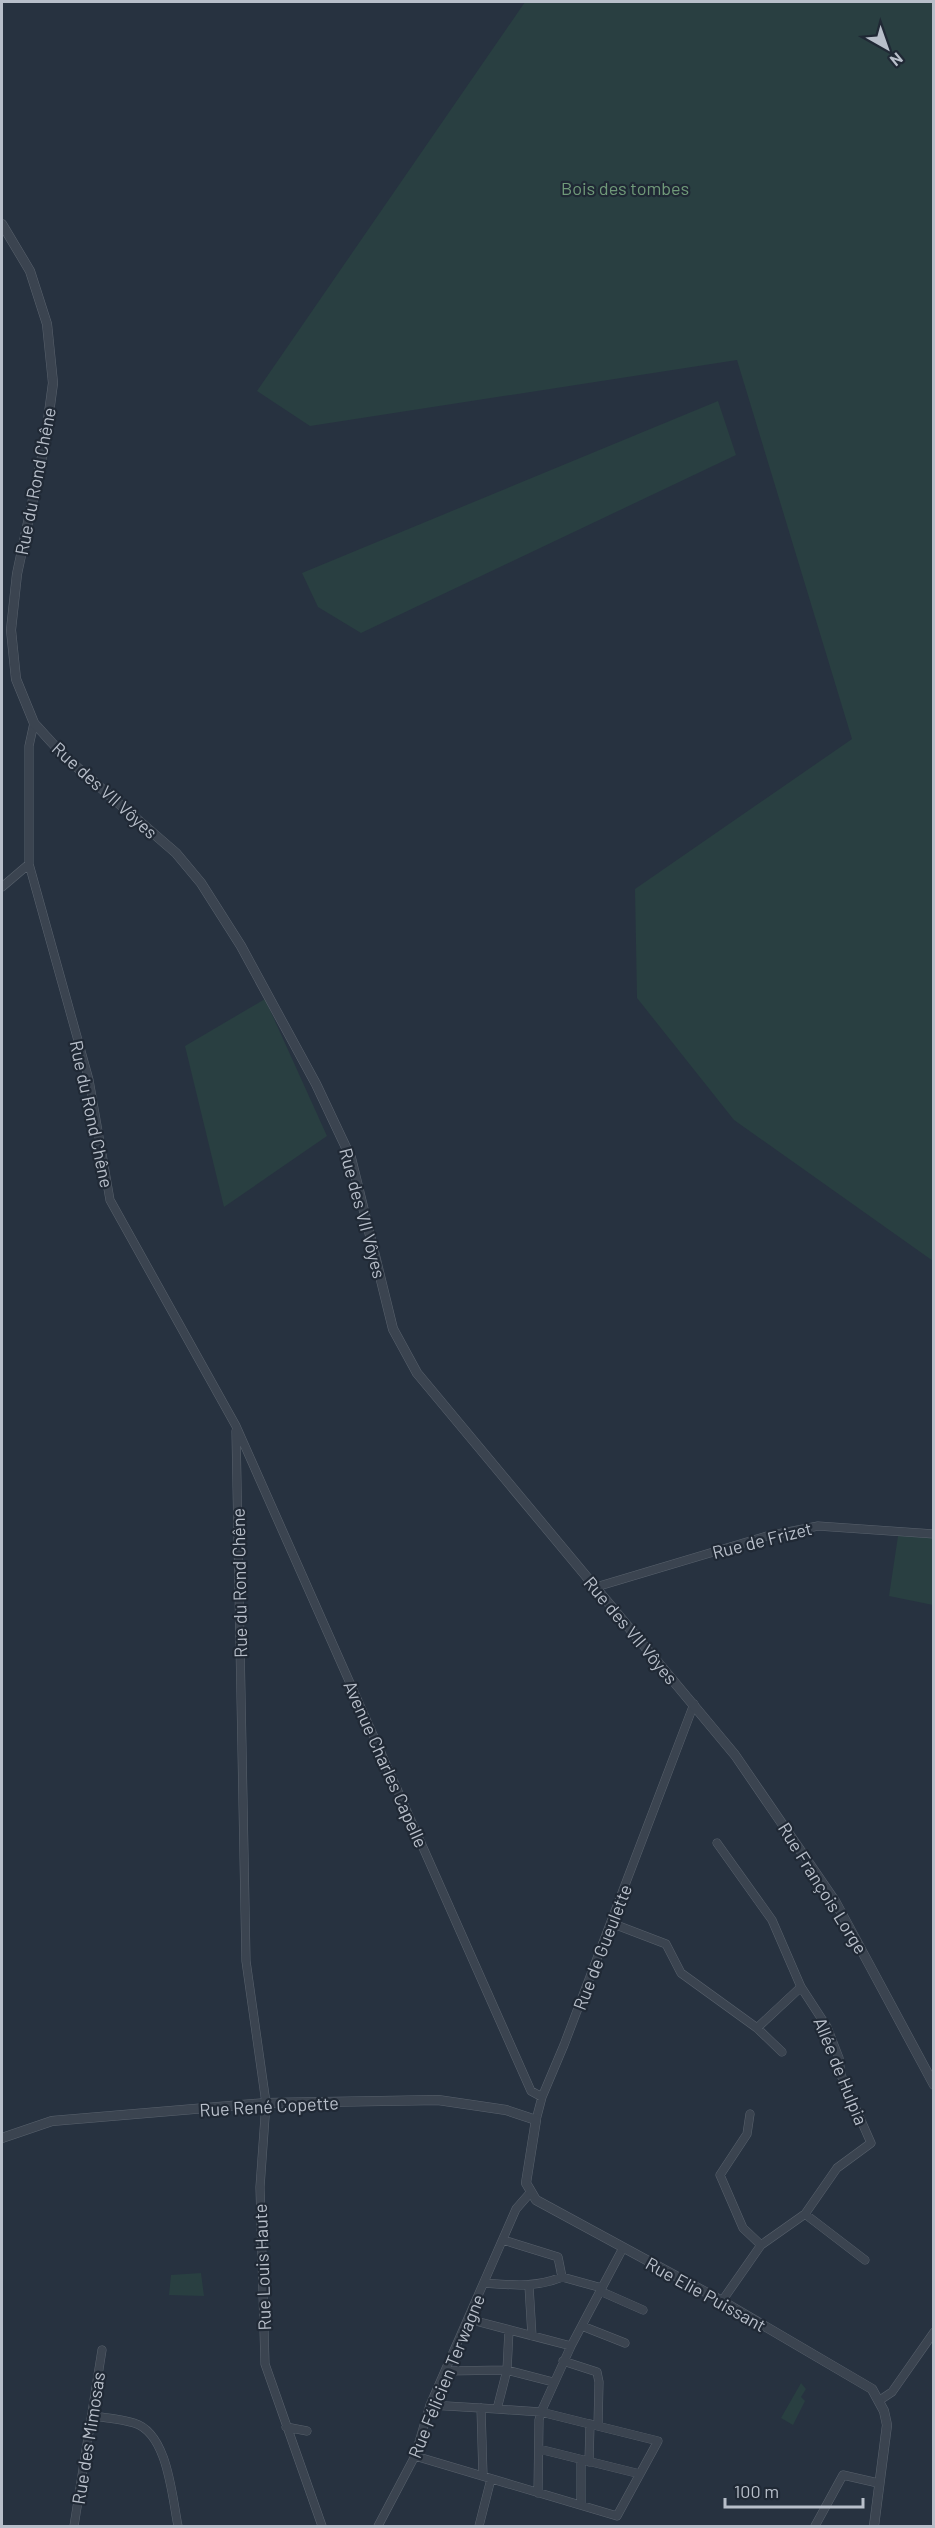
<svg xmlns="http://www.w3.org/2000/svg" width="935" height="2528" font-family="Barlow,sans-serif">
<style>
.green{fill:#293f41}
.lines{fill:none;stroke-linecap:round;stroke-linejoin:round}
.minor-casing{stroke:#59626d;stroke-width:9}
.tertiary-casing{stroke:#59626d;stroke-width:10}
.minor{stroke:#3b4450;stroke-width:8}
.tertiary{stroke:#3b4450;stroke-width:9}
.labels{text-anchor:middle;dominant-baseline:central;stroke-width:4.5;stroke-linejoin:round;paint-order:stroke}
.park-label{font-size:18px;fill:#709a79;stroke:#202935}
.street-label{font-size:18px;fill:#b8bfca;stroke:#202935}
</style>
<rect width="100%" height="100%" fill="#273240"/>
<!-- green -->
<path class="green" d="M525,2h408v1259l-199,-141 -97,-122 -2,-109 217,-150 -115,-379 -427,66 -53,-35z
M718,401l18,54 -375,178 -43,-26 -16,-34z
M265,999l62,137 -103,71 -39,-161z
M898,1536l35,2v67l-44,-9z
M201,2273l3,23 -35,-1 2,-20z
M801,2383l5,6 -5,8 4,4 -12,24 -12,-7z"/>
<g class="lines">
<!-- minor casing -->
<g class="minor-casing">
<path id="minor" d="M34,723l-5,23v118l60,216 21,120 126,226 295,665 11,6
M2,887l27,-23
M236,1431l10,530 20,142 -6,84 5,177 57,162
M596,1587l171,-51 51,-10 116,8
M717,1843l55,77 29,67
M611,1923l55,21 15,29 76,55 44,-41 26,40 12,31 2,17 30,68 -34,25 -32,46 -44,31 -39,56
M757,2028l25,24
M750,2114l-3,20 -27,41 23,53 18,17
M536,2120l6,-23 22,-52 130,-341
M805,2214l60,46
M503,2240l55,17 4,20
M484,2283c27,2 52,5 78,-6l40,11
M529,2286l3,50
M600,2291l43,19
M468,2319l103,27
M582,2326l43,17
M563,2361l34,11 2,10 -1,44
M445,2371l62,-1 2,-40
M553,2382l-46,-12 -10,39 44,3 30,-66 52,-98
M880,2400l12,-8 42,-60
M430,2405l67,4
M481,2408l2,68
M93,2416c13,2 28,3 41,7 34,10 38,74 44,103
M286,2427l21,4
M539,2449l101,25
M415,2456l202,60 41,-75 -117,-29 -2,8 -1,73
M589,2462l1,-38
M581,2505v-45
M74,2526l28,-176
M378,2526l37,-70 15,-51 86,-196 14,-16
M479,2526l12,-47
M815,2526l28,-51 35,8"/>
</g>
<!-- tertiary casing -->
<g class="tertiary-casing">
<path id="tertiary" d="M2,224l28,47 17,53 6,59 -8,60 -28,131 -6,56 5,49 18,44 30,33 112,97 25,30 40,63 75,138 35,74 42,171 24,44 318,382 100,146 99,184
M2,2138l50,-17 214,-18 172,-3 68,10 30,10 -10,63 10,17 186,101 150,88 12,22 3,14 -13,101"/>
</g>
<!-- minor -->
<use href="#minor" class="minor"/>
<!-- tertiary -->
<use href="#tertiary" class="tertiary"/>
</g>
<g class="labels">
<!-- park labels -->
<g class="park-label">
<text x="625" y="188">Bois des tombes</text>
</g>
<!-- street labels -->
<g class="street-label">
<text transform="translate(35 481) rotate(-79)">Rue du Rond Chêne</text>
<text transform="translate(105 790) rotate(42)">Rue des VII Vôyes</text>
<text transform="translate(92 1114) rotate(78)">Rue du Rond Chêne</text>
<text transform="translate(363 1213) rotate(75)">Rue des VII Vôyes</text>
<text transform="translate(762 1540) rotate(-14)">Rue de Frizet</text>
<text transform="translate(239 1583) rotate(-91)">Rue du Rond Chêne</text>
<text transform="translate(631 1630) rotate(50)">Rue des VII Vôyes</text>
<text transform="translate(386 1764) rotate(66)">Avenue Charles Capelle</text>
<text transform="translate(823 1888) rotate(58)">Rue François Lorge</text>
<text transform="translate(602 1947) rotate(-69)">Rue de Gueulette</text>
<text transform="translate(841 2071) rotate(68)">Allée de Hulpia</text>
<text transform="translate(269 2106) rotate(-3)">Rue René Copette</text>
<text transform="translate(262 2267) rotate(-92)">Rue Louis Haute</text>
<text transform="translate(706 2294) rotate(29)">Rue Elie Puissant</text>
<text transform="translate(446 2376) rotate(-68)">Rue Félicien Terwagne</text>
<text transform="translate(88 2438) rotate(-81)">Rue des Mimosas</text>
</g>
</g>
<!-- border -->
<rect width="935" height="2528" fill="none" stroke="#b8bfca" stroke-width="6"/>
<!-- north arrow -->
<g transform="translate(887 48) rotate(140)" stroke="#202935" stroke-width="4.5" paint-order="stroke">
<path d="M0-4.5L10 22L0 15L-10 22Z" fill="#b8bfca"/>
<text y="-9" font-size="16" font-weight="bold" text-anchor="middle" fill="#b8bfca">N</text>
</g>
<!-- scale -->
<path d="M725 2498v9h138v-9" fill="none" stroke="#b8bfca" stroke-width="3"/>
<text x="734" y="2498" font-size="18" fill="#b8bfca" stroke="#202935" stroke-width="4.5" paint-order="stroke">100 m</text>
</svg>
